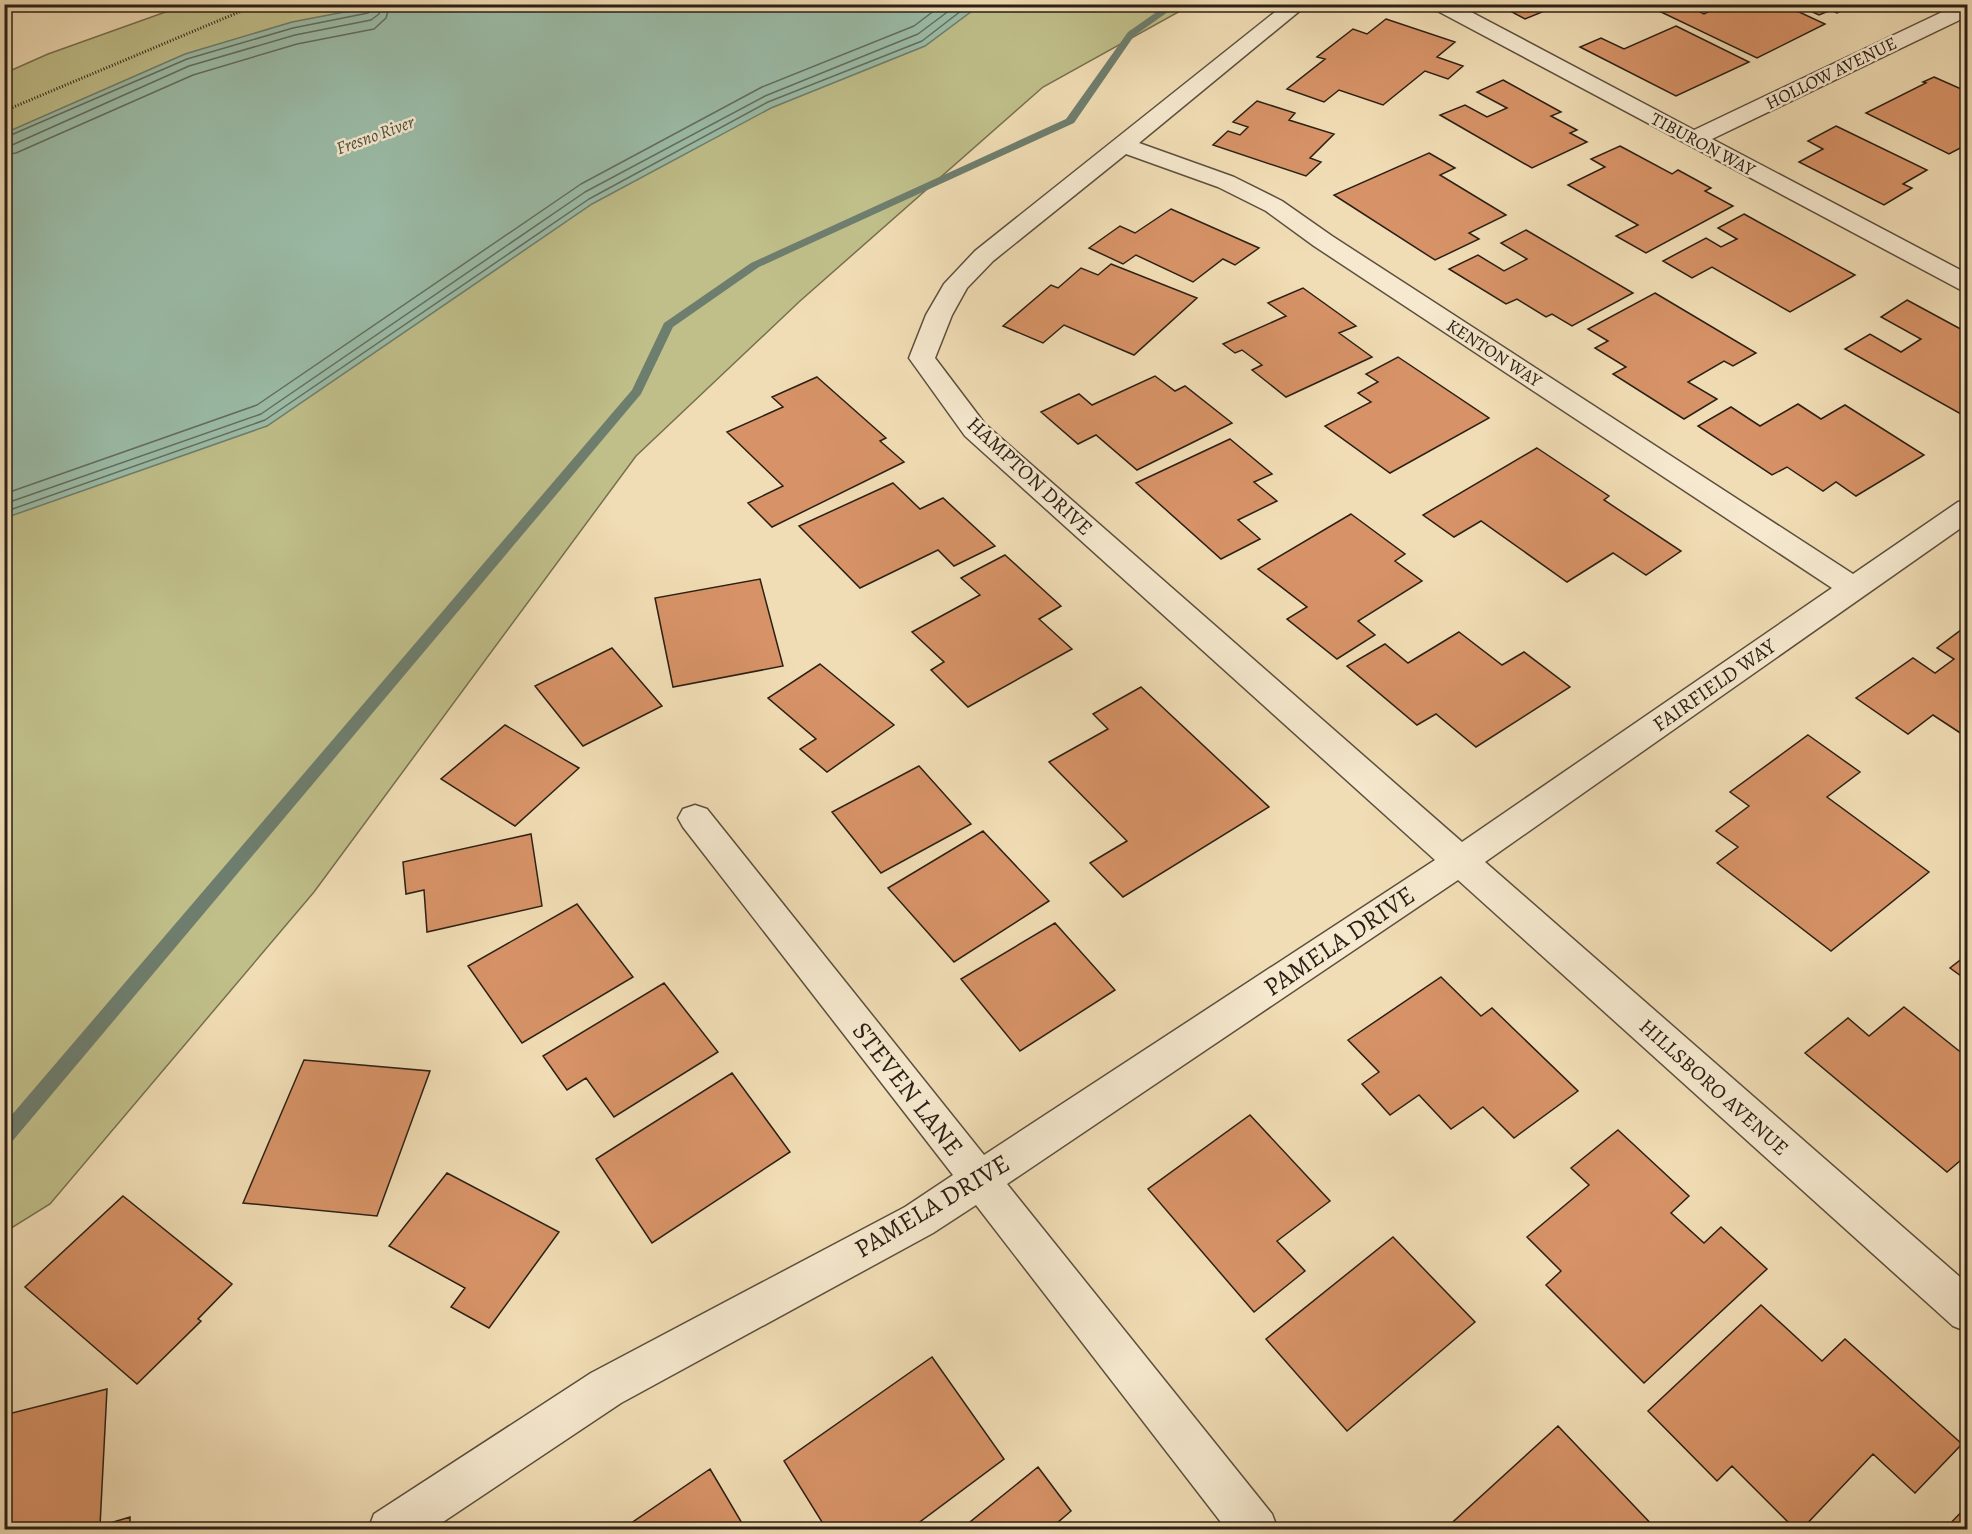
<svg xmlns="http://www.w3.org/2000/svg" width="1972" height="1534" font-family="Alegreya,serif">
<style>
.green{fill:#c0bf8a;stroke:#767050;stroke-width:1.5}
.water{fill:#9bbda9;stroke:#6e7e6e;stroke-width:1.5}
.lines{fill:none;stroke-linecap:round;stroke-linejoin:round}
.shore{stroke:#636e5f;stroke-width:1.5}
.stream{fill:#6e7e6e;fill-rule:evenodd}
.building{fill:#d79367;stroke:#2b2015;stroke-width:1.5}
.minor-casing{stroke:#5c4f3d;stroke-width:3}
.path{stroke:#2b2015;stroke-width:3;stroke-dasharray:1 2;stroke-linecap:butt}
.minor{fill:#f6e9cf;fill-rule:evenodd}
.labels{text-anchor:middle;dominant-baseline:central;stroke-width:5;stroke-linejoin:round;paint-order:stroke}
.far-street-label{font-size:18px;fill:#2b2015;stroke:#f6e9cf}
.far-water-label{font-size:18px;font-style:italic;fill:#4d4f41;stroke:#f6e9cf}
.street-label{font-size:21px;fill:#2b2015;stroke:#f6e9cf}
.near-street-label{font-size:26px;fill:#2b2015;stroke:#f6e9cf}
</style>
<rect width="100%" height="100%" fill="#f1ddb5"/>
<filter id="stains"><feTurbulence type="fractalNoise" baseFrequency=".00333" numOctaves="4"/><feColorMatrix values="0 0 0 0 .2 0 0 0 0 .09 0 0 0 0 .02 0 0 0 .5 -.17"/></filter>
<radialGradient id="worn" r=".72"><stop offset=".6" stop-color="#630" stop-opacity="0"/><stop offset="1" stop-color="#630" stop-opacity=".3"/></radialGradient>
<!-- green -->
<path class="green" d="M185,5h1006l-148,82 -243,214 -164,155 -322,436 -264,312 -45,28v-1159l43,-19z"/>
<!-- water -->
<path class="water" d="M381,5h599l-55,41 -154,62 -179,96 -325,222 -262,92v-385l180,-79 107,-32z"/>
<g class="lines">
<!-- shore -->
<path class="shore" d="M4,138l183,-79 106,-31 75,-15 4,-3 1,-6
M4,146l8,-1 177,-79 106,-31 76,-15 8,-6 2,-10
M4,155l12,-2 177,-78 104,-31 77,-15 12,-11 4,-14
M4,494l253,-89 324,-221 181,-97 152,-61 29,-22
M4,504l257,-90 324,-222 180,-96 153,-62 40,-30
M4,512l261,-92 324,-221 179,-97 154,-61 48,-37"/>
<!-- stream -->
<path class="stream" d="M1168,4h11l-45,32 -60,87 -315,144 -86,60 -32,67 -631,750 -6,2v-22l628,-734 32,-67 87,-60 315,-144 62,-87z"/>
</g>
<!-- building -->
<path class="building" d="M1497,4h38l12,6 -22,9z
M1678,4h6l20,10 20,-10h58l43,20 -68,34 -96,-46z
M1795,4h60l-18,9 -6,-3 -12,5z
M1386,19l69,23 -18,15 26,9 -15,13 -23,-8 -42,34 -44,-15 -15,12 -37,-13 38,-30 -8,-2 36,-28 14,5z
M1676,26l73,36 -73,34 -96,-49 21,-9 23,11z
M1934,77l34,15v52l-19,10 -83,-41 60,-30 -3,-1z
M1503,80l58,32 -10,4 26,14 -7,3 17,9 -55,26 -92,-53 25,-10 22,12 20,-9 -30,-16z
M1257,101l38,12 -6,7 45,14 -24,24 11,4 -15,14 -93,-31 15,-14 12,4 8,-8 -15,-5z
M1836,126l91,44 -24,14 9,4 -28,17 -85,-43 24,-13 -15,-8z
M1620,146l52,28 6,-4 33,18 -6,3 28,15 -87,47 -30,-17 22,-11 -70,-40 37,-18 -14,-8z
M1429,153l26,15 -15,7 66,40 -37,18 10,6 -44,21 -101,-65z
M1171,209l88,39 -24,17 -12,-6 -30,23 -57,-27 -13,9 -34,-16 31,-22 15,7z
M1744,214l111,61 -65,37 -78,-45 -20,11 -29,-17 43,-23 15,9 16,-8 -19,-11z
M1526,230l107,63 -61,33 -20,-12 -6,3 -29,-18 -11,5 -57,-35 29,-14 26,16 23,-12 -26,-16z
M1111,264l86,34 -63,57 -70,-30 -21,18 -40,-17 48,-41 7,3 23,-20 17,7z
M1303,288l53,38 -17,7 33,24 -86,40 -34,-27 10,-5 -20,-15 -7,3 -12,-9 63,-28 -18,-13z
M1655,293l101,60 -23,13 -9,-5 -36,21 29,17 -33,20 -71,-45 13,-7 -31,-19 13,-7 -20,-12z
M1907,300l61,33v85l-123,-69 25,-15 31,18 20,-13 -40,-22z
M1398,357l91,61 -99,55 -65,-47 46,-24 -13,-9 20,-11 -12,-8z
M1155,376l20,15 10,-5 47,37 -95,47 -41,-35 -18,9 -37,-32 38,-18 13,11z
M817,377l69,61 -6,3 24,21 -132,65 -24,-24 35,-17 -56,-54 56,-25 -11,-10z
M1798,404l23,15 24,-14 79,50 -68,41 -20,-14 -13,9 -36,-24 -15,8 -74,-49 33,-19 29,19z
M1230,439l42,35 -18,8 23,19 -39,19 22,19 -39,20 -85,-76z
M1537,448l72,48 -5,4 77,51 -35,24 -33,-22 -46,29 -86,-61 -27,16 -31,-22z
M893,483l27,26 23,-11 52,48 -41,20 -16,-16 -78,38 -61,-62z
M1351,514l54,40 -10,7 27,20 -64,40 17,14 -38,24 -50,-40 20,-12 -49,-38z
M1005,555l56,51 -22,13 33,30 -104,58 -37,-37 13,-8 -32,-30 68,-37 -19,-17z
M760,579l23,87 -110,21 -18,-89z
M1961,630l7,4v104l-35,-23 -25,19 -52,-36 57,-40 22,15 19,-14 -17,-11z
M1459,632l43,33 22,-13 46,35 -94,60 -40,-33 -19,11 -70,-59 38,-22 23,19z
M612,648l50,58 -79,40 -48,-60z
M820,664l74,61 -67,47 -27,-23 16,-10 -48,-41z
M1141,687l128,120 -146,90 -33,-34 37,-22 -78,-79 59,-33 -15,-15z
M505,725l74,43 -64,58 -74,-47z
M1808,735l52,37 -33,25 102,75 -98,79 -114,-88 21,-16 -22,-16 33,-25 -19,-14z
M919,766l52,58 -90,49 -49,-61z
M983,831l66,70 -95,61 -66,-74z
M531,834l11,72 -115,26 -3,-42 -18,4 -3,-32z
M577,904l56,73 -111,66 -54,-77z
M1055,923l60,67 -95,61 -59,-72z
M1968,954v27l-18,-13z
M1441,977l40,39 11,-8 86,83 -64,47 -31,-31 -32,22 -32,-34 -29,20 -28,-31 17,-12 -31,-32z
M664,983l54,69 -104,65 -28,-39 -19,12 -24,-34z
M1904,1007l64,51v96l-21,18 -142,-119 43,-35 21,18z
M304,1060l126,11 -53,145 -134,-13z
M732,1073l58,79 -138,91 -56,-84z
M1250,1115l80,86 -53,40 28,30 -51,41 -106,-123z
M1618,1130l71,66 -18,17 33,30 17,-16 46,42 -123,114 -98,-98 15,-14 -34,-34 62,-52 -18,-17z
M447,1173l112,59 -70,96 -38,-21 14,-19 -76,-42z
M123,1196l109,88 -34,35 3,2 -64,63 -112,-97z
M1393,1237l82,85 -128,109 -81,-92z
M1761,1305l61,56 23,-22 117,105 -47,49 -42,-39 -72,76h-5l-64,-64 -15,15 -69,-70z
M932,1357l72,102 -95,71h-82l-43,-69z
M107,1389l-7,137 30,-9v13h-126v-115z
M1558,1426l99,104h-213z
M1038,1467l33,44 -22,19h-89z
M710,1469l36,61h-125z
M1968,1505v25h-24z"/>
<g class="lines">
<!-- minor casing -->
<g class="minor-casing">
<path id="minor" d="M1285,4h23l-169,139 95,34 48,24 50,35 521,338 105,-72 10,-2v23l-483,339 483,422v48l-15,-6 -495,-446 -451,304 265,330 6,16h-51l-251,-325 -43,28 -312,170 -190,127h-63l6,-16 217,-141 314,-166 48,-32 -270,-348 -5,-9 5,-9 12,-4 12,4 277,346 451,-295 -470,-424 -56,-78 17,-43 18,-31 31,-33zM1126,154l92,33 48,24 48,35 518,342 -370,254 -477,-418 -50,-66 17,-43 15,-27 26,-27z
M1429,4h27l238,126 265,-126h9v12l-256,123 256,135v17l-9,-2 -527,-281z"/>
</g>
<!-- path -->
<path class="path" d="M4,111l254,-107"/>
<!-- minor -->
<use href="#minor" class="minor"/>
</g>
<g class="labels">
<!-- far-street labels -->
<g class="far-street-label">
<text transform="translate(1831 73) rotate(-26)">HOLLOW AVENUE</text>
<text transform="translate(1703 144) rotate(28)">TIBURON WAY</text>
<text transform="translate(1494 353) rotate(33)">KENTON WAY</text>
</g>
<!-- far-water labels -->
<g class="far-water-label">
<text transform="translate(375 135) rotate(-20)">Fresno River</text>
</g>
<!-- street labels -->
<g class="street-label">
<text transform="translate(1030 476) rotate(43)">HAMPTON DRIVE</text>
<text transform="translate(1714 685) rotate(-35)">FAIRFIELD WAY</text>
<text transform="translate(1714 1087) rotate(42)">HILLSBORO AVENUE</text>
</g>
<!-- near-street labels -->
<g class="near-street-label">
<text transform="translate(1339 941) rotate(-34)">PAMELA DRIVE</text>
<text transform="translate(908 1089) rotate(52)">STEVEN LANE</text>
<text transform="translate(932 1206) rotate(-31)">PAMELA DRIVE</text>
</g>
</g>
<!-- margin -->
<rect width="1972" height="1534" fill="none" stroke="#f1ddb5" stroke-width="24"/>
<rect x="6" y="6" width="1960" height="1522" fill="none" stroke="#2b2015" stroke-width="3"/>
<rect x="12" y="12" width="1948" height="1510" fill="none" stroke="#2b2015" stroke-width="1.5"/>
<rect width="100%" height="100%" filter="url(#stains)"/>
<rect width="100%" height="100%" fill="url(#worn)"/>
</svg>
